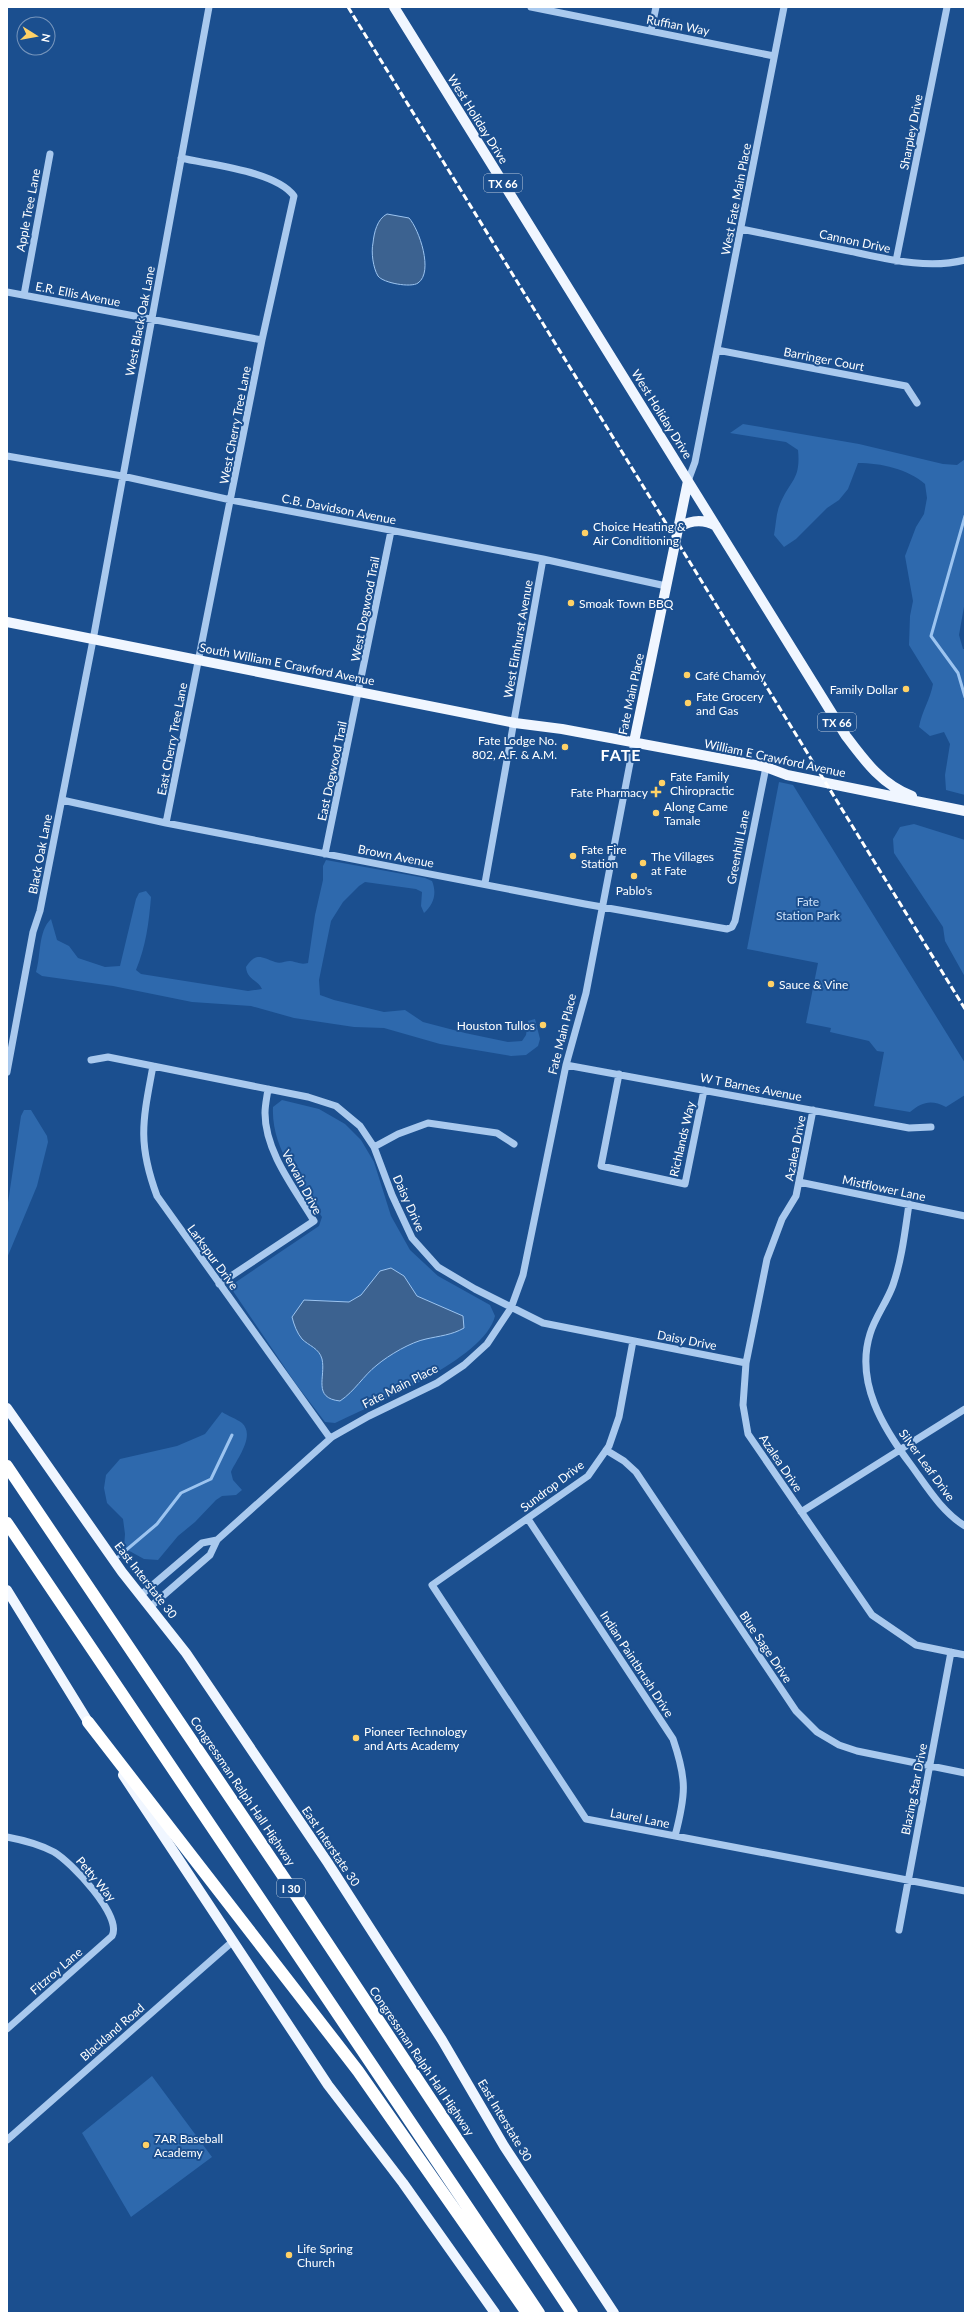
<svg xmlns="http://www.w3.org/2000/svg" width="972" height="2320" font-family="Lato,sans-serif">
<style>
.green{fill:#2e69ad}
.water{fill:#3c6290;stroke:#9cc4f0}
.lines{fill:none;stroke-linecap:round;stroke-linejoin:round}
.stream{stroke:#9cc4f0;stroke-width:3}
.minor{stroke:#a9c9ee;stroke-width:7}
.major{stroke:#f0f6ff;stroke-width:10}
.highway{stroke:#fff;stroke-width:12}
.rail{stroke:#fff;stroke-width:3;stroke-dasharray:7 3;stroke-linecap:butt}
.poi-dot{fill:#ffd166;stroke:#1b4f8f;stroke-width:1.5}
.labels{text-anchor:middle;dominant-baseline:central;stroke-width:4;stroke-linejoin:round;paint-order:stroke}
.shield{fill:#1b4f8f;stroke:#bbcadd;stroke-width:1}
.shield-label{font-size:11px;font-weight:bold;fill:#fff}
.street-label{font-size:12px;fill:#fff;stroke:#1b4f8f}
.poi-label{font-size:12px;fill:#fff;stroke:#1b4f8f;text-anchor:start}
.park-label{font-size:12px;fill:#cfe3fa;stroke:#1b4f8f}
.district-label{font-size:16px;font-weight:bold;letter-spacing:1px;fill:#fff;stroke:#1b4f8f}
</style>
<rect width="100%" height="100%" fill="#1b4f8f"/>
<!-- green -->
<path class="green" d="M743,424l116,20 84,20 14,1 8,-6v142l-6,34 4,14h2v146l-19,-5 -1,-15 5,-31 -6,-12 -14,4 -11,-9c3,-16 11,-27 14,-43l-24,-39 1,-29 3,-15 -8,-45 11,-29 8,-13 3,-16 -2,-14c-17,-15 -44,-21 -67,-21l-10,26 -9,11 -12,8 -31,31 -12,8 -10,-12c2,-10 2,-22 6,-31 10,-24 21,-24 18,-54l-12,-8 -56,-9z
M779,782l14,3 172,278v32l-19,12c-15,-8 -24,-5 -36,5l-36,-6 10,-54 -7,-1 -8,-10 -39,-9 1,-4 -25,-5 12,-60 -71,-14z
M914,824l51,16v137l-20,-36 -2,-14 -49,-74 -1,-14 7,-12z
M326,860l99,18 7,3c5,12 2,23 -8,32l-3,-7 1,-14 -6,-3 -51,-7 -6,4 -16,16 -12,19 -12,59 1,15 14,5 50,12 21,-2 18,12 42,11 43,9 14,-1 4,-6 2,-14 7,-2 5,20 -2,7 -12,9 -15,1 -71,-12 -56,-16 -30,-1 -60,-9 -43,-12 -59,-4 -79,-16 -71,-10 -6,-4c5,-16 2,-41 15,-53l6,21 12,6 9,12 27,9 15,-1 16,-67 3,-6 7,-2 5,6c-2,25 -5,49 -15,73l5,4 107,17 14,-2c-5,-10 -15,-9 -16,-22 10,-15 15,-10 29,-5 6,2 10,-1 15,-1 8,1 10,4 18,2l7,-48 8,-35v-14z
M282,1100l37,9 26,15 16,16 13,22 17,54 19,34 28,26 52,29 5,11c-10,43 -121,88 -160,107l-10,-1 -29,-38 -63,-93v-5l3,-4 83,-56 3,-9c-21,-34 -51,-68 -49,-110z
M24,1110h7l16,26 1,6 -11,44 -30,72v-49l14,-93z
M222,1412c6,4 15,7 20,11 14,13 -6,37 -11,49l2,8 9,10 -6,5 -14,1 -6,4 -21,22 -17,14 -20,24 -14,-1 -20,-11 1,-14 -2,-15 -16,-16 -3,-15 2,-13 14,-16 57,-13 28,-12z
M152,2076l60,81 -81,60 -49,-84z"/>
<!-- water -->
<path class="water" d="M387,214l22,4c10,11 25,54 9,65 -7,5 -35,0 -40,-7 -5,-8 -7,-24 -5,-33 1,-10 4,-24 14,-29z
M391,1268l13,8 13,20 46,20 1,12c-12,7 -25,8 -38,11 -15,3 -37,16 -49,26 -14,11 -22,26 -37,36 -28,-3 -14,-24 -18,-42 -3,-11 -13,-13 -20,-20 -5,-6 -8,-14 -10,-22l12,-17 45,2 12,-7 19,-24z"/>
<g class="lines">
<!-- stream -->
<path class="stream" d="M965,516l-34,120 27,37 7,24
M118,1557l39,-33 24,-31 30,-14 21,-44"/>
<!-- minor -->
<path class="minor" d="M531,7l243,49
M651,31l5,-24
M741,229c35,7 69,14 103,21 40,8 81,20 121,10
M896,261l51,-254
M7,292l255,48
M24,295l26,-141
M717,350l189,36 11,17
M7,456l115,20 109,24 312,59 123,27
M688,481l7,-19 89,-455
M62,800l104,23 419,81 142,25 5,-2 3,-6 31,-154
M166,823l96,-483 32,-144c-18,-25 -83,-31 -113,-38
M325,854l66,-323
M485,883l58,-324
M91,1060l17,-3 200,40 28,9 24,20 14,21 18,48 20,43 26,29 37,22 68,34 203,40
M566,1065l343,63 22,-1
M153,1066c-10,54 -16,76 4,130l173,242
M7,1072l26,-140 7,-21 53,-271 116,-633
M619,1074l-18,92 84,18 19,-94
M813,1110l-17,86 -14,23 -15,40 -21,104 -3,42 5,29 124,181 44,30 49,10
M374,1147l24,-13 30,-11 69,10 17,11
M799,1182l166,34
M909,1204c-4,27 -7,55 -16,81 -6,17 -18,32 -23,49 -15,48 13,94 41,131 16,22 31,47 54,61
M219,1284l95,-63c-19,-32 -49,-69 -49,-108 0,-8 2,-16 3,-24
M633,1341l-14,76 -10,29 -21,30 -156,109 154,234 379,72
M606,1450l18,11 12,11 160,239 21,21 22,13 18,6 108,22
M801,1512l164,-103
M528,1519l145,220c14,41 13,55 2,97
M141,1595l61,-52 15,-3
M150,1607l60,-52 7,-15 115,-103 37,-21 68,-33 27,-18 23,-21 24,-36 12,-33 43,-210 20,-72 48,-251
M7,1837c16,3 32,7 47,15 17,10 69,64 58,84l-105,93
M899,1930l52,-278
M7,2140l225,-198"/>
<!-- major -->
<path class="major" d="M394,7l452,729c18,24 36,49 66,60
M679,527c12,-7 25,-8 37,-1
M7,622l508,101 47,6 204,38 21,8 178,36
M634,742l54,-261
M7,1408l115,164 64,81 142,210 114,177 62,106 110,167
M7,1590l85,138
M123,1775l205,310 75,98 92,130"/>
<!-- highway -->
<path class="highway" d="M7,1466l286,425 279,422
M7,1523l532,790
M88,1722l270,349 169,242"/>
<!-- rail -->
<path class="rail" d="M348,7l617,1002"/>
</g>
<!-- markers -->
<g class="poi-dot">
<circle cx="585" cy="533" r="4"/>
<circle cx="571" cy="603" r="4"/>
<circle cx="687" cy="675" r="4"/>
<circle cx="906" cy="689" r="4"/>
<circle cx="688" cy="703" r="4"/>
<circle cx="565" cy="747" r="4"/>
<circle cx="662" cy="783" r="4"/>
<path d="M654 786h4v4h4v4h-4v4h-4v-4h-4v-4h4z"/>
<circle cx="656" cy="813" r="4"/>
<circle cx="573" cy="856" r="4"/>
<circle cx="643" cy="863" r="4"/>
<circle cx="634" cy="876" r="4"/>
<circle cx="771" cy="984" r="4"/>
<circle cx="543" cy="1025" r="4"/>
<circle cx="356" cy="1738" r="4"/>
<circle cx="146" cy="2145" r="4"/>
<circle cx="289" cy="2255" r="4"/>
</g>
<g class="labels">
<!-- shield labels -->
<g class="shield">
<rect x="484" y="174" width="38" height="18" rx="3"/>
<rect x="818" y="713" width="38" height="18" rx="3"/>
<rect x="277" y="1879" width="28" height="18" rx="3"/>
</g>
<g class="shield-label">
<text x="503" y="183">TX 66</text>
<text x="837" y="722">TX 66</text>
<text x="291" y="1888">I 30</text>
</g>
<!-- street labels -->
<g class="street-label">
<text transform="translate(678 25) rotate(11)">Ruffian Way</text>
<text transform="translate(478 119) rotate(58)">West Holiday Drive</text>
<text transform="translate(911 132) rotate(-79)">Sharpley Drive</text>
<text transform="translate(736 199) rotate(-79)">West Fate Main Place</text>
<text transform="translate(28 210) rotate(-79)">Apple Tree Lane</text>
<text transform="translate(855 241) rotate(12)">Cannon Drive</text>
<text transform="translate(78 294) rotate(11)">E.R. Ellis Avenue</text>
<text transform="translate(140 321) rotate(-79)">West Black Oak Lane</text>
<text transform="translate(824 359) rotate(11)">Barringer Court</text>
<text transform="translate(662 414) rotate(58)">West Holiday Drive</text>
<text transform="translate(235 425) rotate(-79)">West Cherry Tree Lane</text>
<text transform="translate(339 509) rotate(11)">C.B. Davidson Avenue</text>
<text transform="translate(365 609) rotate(-79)">West Dogwood Trail</text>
<text transform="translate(518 639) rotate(-80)">West Elmhurst Avenue</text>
<text transform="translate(287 664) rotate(11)">South William E Crawford Avenue</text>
<text transform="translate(631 694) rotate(-78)">Fate Main Place</text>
<text transform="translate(172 739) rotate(-79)">East Cherry Tree Lane</text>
<text transform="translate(775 758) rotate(12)">William E Crawford Avenue</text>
<text transform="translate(332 771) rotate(-78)">East Dogwood Trail</text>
<text transform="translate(738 847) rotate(-79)">Greenhill Lane</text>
<text transform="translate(40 854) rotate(-79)">Black Oak Lane</text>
<text transform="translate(396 856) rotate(11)">Brown Avenue</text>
<text transform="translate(562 1034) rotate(-76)">Fate Main Place</text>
<text transform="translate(751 1087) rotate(11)">W T Barnes Avenue</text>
<text transform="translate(682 1139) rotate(-77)">Richlands Way</text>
<text transform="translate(795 1148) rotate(-79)">Azalea Drive</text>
<text transform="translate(302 1182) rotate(62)">Vervain Drive</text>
<text transform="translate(884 1188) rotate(12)">Mistflower Lane</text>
<text transform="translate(409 1203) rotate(66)">Daisy Drive</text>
<text transform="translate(213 1257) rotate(54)">Larkspur Drive</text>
<text transform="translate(687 1340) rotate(11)">Daisy Drive</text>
<text transform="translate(400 1386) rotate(-27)">Fate Main Place</text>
<text transform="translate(781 1463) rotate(56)">Azalea Drive</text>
<text transform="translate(927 1465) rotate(54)">Silver Leaf Drive</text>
<text transform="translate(552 1486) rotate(-37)">Sundrop Drive</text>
<text transform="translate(146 1580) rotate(52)">East Interstate 30</text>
<text transform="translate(766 1647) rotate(56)">Blue Sage Drive</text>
<text transform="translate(637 1664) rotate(57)">Indian Paintbrush Drive</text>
<text transform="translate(914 1789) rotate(-79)">Blazing Star Drive</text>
<text transform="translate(243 1791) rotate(56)">Congressman Ralph Hall Highway</text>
<text transform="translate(640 1818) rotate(11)">Laurel Lane</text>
<text transform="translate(331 1846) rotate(56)">East Interstate 30</text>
<text transform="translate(96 1879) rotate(50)">Petty Way</text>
<text transform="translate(56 1971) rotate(-41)">Fitzroy Lane</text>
<text transform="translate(112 2032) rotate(-41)">Blackland Road</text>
<text transform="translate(422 2061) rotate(56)">Congressman Ralph Hall Highway</text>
<text transform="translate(505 2120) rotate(59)">East Interstate 30</text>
</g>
<!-- poi labels -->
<g class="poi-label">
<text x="593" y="526">Choice Heating &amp;<tspan x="593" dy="14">Air Conditioning</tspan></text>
<text x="579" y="603">Smoak Town BBQ</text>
<text x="695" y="675">Café Chamoy</text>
<text x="898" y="689" text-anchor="end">Family Dollar</text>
<text x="696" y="696">Fate Grocery<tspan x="696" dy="14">and Gas</tspan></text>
<text x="557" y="740" text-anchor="end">Fate Lodge No.<tspan x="557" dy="14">802, A.F. &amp; A.M.</tspan></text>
<text x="670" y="776">Fate Family<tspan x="670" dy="14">Chiropractic</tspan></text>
<text x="648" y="792" text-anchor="end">Fate Pharmacy</text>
<text x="664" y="806">Along Came<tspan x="664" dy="14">Tamale</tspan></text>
<text x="581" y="849">Fate Fire<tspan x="581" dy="14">Station</tspan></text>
<text x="651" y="856">The Villages<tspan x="651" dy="14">at Fate</tspan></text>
<text x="634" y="890" text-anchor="middle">Pablo's</text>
<text x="779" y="984">Sauce &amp; Vine</text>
<text x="535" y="1025" text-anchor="end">Houston Tullos</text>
<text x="364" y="1731">Pioneer Technology<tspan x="364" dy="14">and Arts Academy</tspan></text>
<text x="154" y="2138">7AR Baseball<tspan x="154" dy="14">Academy</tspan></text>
<text x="297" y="2248">Life Spring<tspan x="297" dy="14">Church</tspan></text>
</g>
<!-- park labels -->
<g class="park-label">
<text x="808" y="901">Fate<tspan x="808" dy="14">Station Park</tspan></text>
</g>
<!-- district labels -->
<g class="district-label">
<text x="621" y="754">FATE</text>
</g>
</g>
<!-- border -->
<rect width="972" height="2320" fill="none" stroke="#ffffff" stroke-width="16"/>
<!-- north arrow -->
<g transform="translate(36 36) rotate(101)"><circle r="19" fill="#1b4f8f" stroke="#7695bc"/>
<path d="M0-3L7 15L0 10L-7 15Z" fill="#ffd166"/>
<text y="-6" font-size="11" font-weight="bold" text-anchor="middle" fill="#ffffff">N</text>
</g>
</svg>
